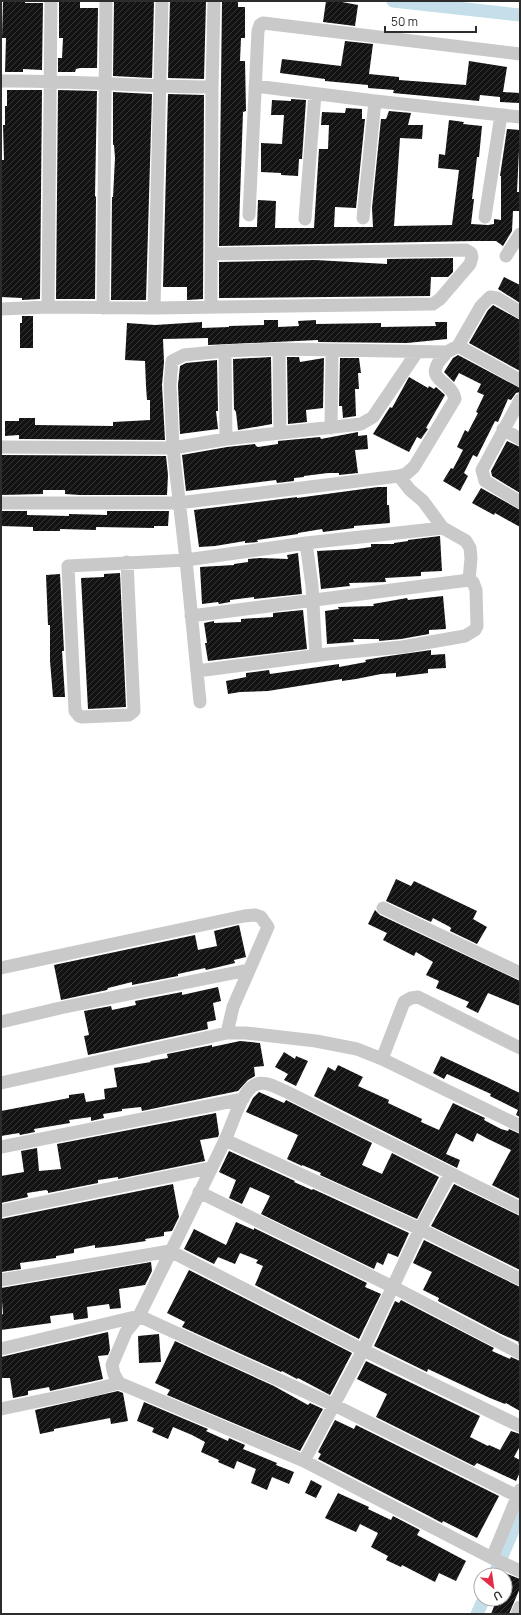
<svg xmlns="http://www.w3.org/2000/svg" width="521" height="1615" font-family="Manrope,sans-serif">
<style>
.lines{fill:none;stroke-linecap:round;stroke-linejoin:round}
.canal{stroke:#c4deea;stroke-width:13}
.building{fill:url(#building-hatch)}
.minor{stroke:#c9c9c9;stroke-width:13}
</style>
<defs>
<pattern id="building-hatch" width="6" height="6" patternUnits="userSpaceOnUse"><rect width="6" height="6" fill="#131313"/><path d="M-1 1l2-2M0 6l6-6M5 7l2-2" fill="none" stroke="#363636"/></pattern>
</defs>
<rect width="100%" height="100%" fill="#fff"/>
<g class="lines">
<!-- canal -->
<path class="canal" d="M393,1l127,14
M494,1575l26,-61
M477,1614l7,-15"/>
</g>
<!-- building -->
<path class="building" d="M3,1h22v2h18l-1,67 -19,-1v3h-18l1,-34h-4z
M59,1h21v7h18l-1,60h-17l-4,1 -1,3h-17v-14h4l1,-20h-4z
M114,1h40l-2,77 -39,-2z
M170,1h36l-2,78 -36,-1z
M222,1h16v6h7v31h-4l-1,23h5l1,50 -3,1 -4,115h18l1,-27 18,1 -1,27h39l5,-79h9l1,-24h-8l1,-13 23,1 1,-5 16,1v10h3l-9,89 -21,-1 -1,20h39l-1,-19 9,-89h5l3,-8 22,2 -3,12h15l-1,14 -22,-1 -6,88 58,-1 7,-55 -21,-2 1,-14 6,1 4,-35 15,2 -1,2 19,2 -3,31h-2l-5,42h2l-3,25 17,1 6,-1v-5l7,1v-44h-1l7,-47 13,1 -3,62h3v19h-7l-1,20 -9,15 -7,-5h-21l-256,5z
M326,1h16v1l16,3 -3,21 -32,-4z
M345,41l28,3 -4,30 30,3v3l67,5 3,-24 38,6 -4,25 17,1v10l-20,-1v-5l-20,-2 -1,6 -86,-8 1,-3 -26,-2v-3l-43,-4v-2l-45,-6 2,-14 59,7z
M7,90h35l-2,209 -18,1v-2l-21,-1v-137h3l-1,-35h2v-19h2z
M58,90l39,1 -2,105 1,1 -1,102h-39z
M113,92l39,2 -6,206h-35l1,-103h1l2,-39 -1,-13h-1z
M168,94l36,1 -1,204 -16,1v-13h-24z
M291,99l15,1 -4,59h-3l-1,17 -17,-1v-2l-20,-1v-29l21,1 2,-29h-13l1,-15 19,1z
M453,258v14l-5,5h-17l-1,19 -211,2v-36l96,-2 72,4v-5z
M504,277l16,8v18l-22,-14z
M493,305l27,15v51l-51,-28 19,-33z
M22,316h11v32h-13v-25h2z
M264,320h14v7l21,-1 -1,-5 18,-1v4l65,-1v4l55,-1 -1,-4h12v17l-40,4 -89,-1v-2l-110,5v-7l-45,1 1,23 -2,23 3,55 -146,-1v-4l-14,1v-15h14v-3h16v7l78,1v-4l37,-2v-20h-3l-1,-14 -1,-25 -20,-1 2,-37 28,2 47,-3v6l27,-1v-1l35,-1z
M458,355l62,33v4l-4,1 -5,7 -3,-1 -10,23 -3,-1 -18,36 -4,-2 -9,18 4,3 -8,15 -17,-10 8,-13 2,1 10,-19 -6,-3 8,-17 3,2 10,-19 -2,-1 8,-17 -7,-3 4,-8 -22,-11 -5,9 -10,-10 9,-14z
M271,357l1,67 -34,6 -2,-18 -2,-3 -1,-50z
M287,357h12l1,5 24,-4 -1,50 -17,2 1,12 -19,2z
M340,358h19l2,15h-3l1,16h-4l1,27 -13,2 -1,-12h-3z
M217,360l1,51h-2l2,18 -38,5 -2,-49 2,-19 6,-3z
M409,377l19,11 1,-2 5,3 2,-2 9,8 -19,33 2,1 -7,10 -4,-2 -8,15 -36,-18 17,-27 2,1z
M358,432v4l9,-1 1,14 -13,1 3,23 -19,2v-2h-11l-24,3v1l-10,1v3l-17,2 -1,-3 -90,11 -4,-36 45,-8 28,-3 1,2 2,1 20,-3v-3l42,-4 1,2z
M507,441l13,6v46l-28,-17 -1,-5z
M1,455l165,1 2,19 -1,20h-87l-15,-1v-4h-22v4l-42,1z
M378,487h9v18h2l1,18 -36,3v2l-31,4 -1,-3 -24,4v1l-41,6 1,2 -13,1v-2l-30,5 -16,1 -5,-37 103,-13v1z
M481,488l39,22v17l-25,-14 -1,2 -22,-12z
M1,511h26v4l42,1v-2l38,1v-4h62l-1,15h-14v2l-58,-1v3l-36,-1v2h-27v-4l-32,-1z
M440,536l2,35 -21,1v4l-36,2 1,4 -37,1 1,3 -29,3 -4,-38 40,-2 14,-2v-3h23v-1l14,-2v-1z
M298,553l4,41 -48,5v-2l-24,3v2l-11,2 -1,-2 -16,2 -2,-37 34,-2v-1l14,-2v-3l12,-1 28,1 -1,-4z
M120,573l6,134 -38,2 -7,-131 23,-1v-3z
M60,574l4,77h-2l3,46h-12l-3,-36v-36h-2l-2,-50z
M443,596l3,33 -17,1v4l-28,5 -22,2v-2h-26l1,3 -27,2 -2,-33 14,-2 -1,-2 36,-1 -1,-2 34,-6 1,2z
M303,610l4,39 -99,12 -3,-18h2l-3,-20 10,-2v2l27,-1v-3l32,-2v-4z
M431,650v5l14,-1 1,14 -18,1v4l-32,4v-4l-15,1 -25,5 -14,2v-2l-74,12 -28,1 -12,2 -2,-13 20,-4v-4l23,-3 1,4 69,-10v3l27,-5 -1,-2 17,-3z
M396,879l15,7 3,-5 63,30 -4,8 14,8 -10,17 -27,-13 1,-3 -1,-1 -17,-9 -2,4 -45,-21z
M375,910l5,5 140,66v25l-32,-13 -10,20 -12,-6 3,-5 -33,-14 3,-7 -13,-6 7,-13 -17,-10 -2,4 -31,-16 4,-7 -19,-9z
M239,925l7,32 -12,3 1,3 -29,7 -1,-2 -27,6v2l-46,9v-3l-24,6 -1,2 -46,10 -7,-35 141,-30 3,15 19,-4 -3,-15z
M218,987l3,14 -8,2 3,17 -9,2 1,7 -120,26 -4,-19 5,-1 -5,-24 27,-5 1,4 24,-5 -1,-4 47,-9v3z
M240,1041l20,2 4,23 -10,1 1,9 -7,4 -10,11 -96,20 -1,-4 -19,2v2l-19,3 1,4 -13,3v-4l-22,3 1,3 -36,6 1,3 -15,3 -1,-2 -18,3v-25l68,-13v-3l15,-2 2,9 19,-3 -1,-10 13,-2 -3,-19 37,-6 -1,-1 18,-3 -1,-4 45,-9v2z
M284,1052l11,7 1,-3 12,5 -12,25 -12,-6 4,-6 -13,-7z
M441,1056l79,37v24l-4,-2 2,-5 -28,-14 1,-2 -44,-20 -3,5 -11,-6z
M338,1065l25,12 -5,9 31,14 -1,3 34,16 -1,3 18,8 14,-27 32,15 -1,2 17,9 7,2 1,-2 11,5v65l-28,-14 19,-35 -23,-11 -11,-6 -4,9 -17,-9 -10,21 14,6 -3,8 -143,-72 14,-29 7,4z
M259,1092l25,11 2,-3 86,43 -10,22 20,9 10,-21 47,24 -22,42 -97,-44 1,-2 -19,-8v1l-15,-7 11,-24 -52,-23 7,-14z
M216,1113l3,21 -1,3 -18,3 5,21 -87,18v-2l-20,3v3l-50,10v-2l-2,-1 -19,3 1,4 -27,6v-27l23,-4 -3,-21 16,-3 2,23 22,-2 -4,-25z
M229,1151l66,30 -1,1 18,8 1,-1 96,44 -11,24 -10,-4 -5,12 -6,-3 -3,7 -113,-55 9,-18 -20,-9 -8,17 -13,-6 7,-18 -17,-8z
M173,1184l6,33 -7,14 -8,1v4l-19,3 1,2 -33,5 -18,2v-3l-21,4v4l-18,3v2l-36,5 1,6 -20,3v-53z
M454,1184l66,32v54l-89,-44z
M236,1222l18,8v-2l113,55 -2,4 16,7 -22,45 -104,-54 8,-19 -7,-3 2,-3 -18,-7 -5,11 -17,-7 -4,7 -30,-15 10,-20 32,16z
M424,1240l96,47v57l-2,-1 1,-1 -18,-8 -63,-33 1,-3 -16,-8 9,-18 -19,-9z
M151,1262l1,9 -7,14 -26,4 2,19 -11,1 -1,-5 -22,3 1,11 -14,2 -1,-7 -23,3 1,7 -50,7v-15l2,-1 -2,-26z
M189,1270l163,83 -22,42 -32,-17 -1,1 -15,-8 -1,1 -99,-45 3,-5 -18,-9z
M401,1300l93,48 -2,3 18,8 1,-2 9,4v50l-14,-8 -1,1 -15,-6 -62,-29 -1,3 -53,-26 21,-45 4,2z
M108,1332l2,18 -2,5 -10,1 5,23 -53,12 -1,-4 -21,4v4l-15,3 -3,-20h-9v-21z
M159,1334l2,28 -22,1 -1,-27z
M175,1341l99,45 34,19 2,-2 13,6 -23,42 -133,-56 3,-5 -15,-7z
M366,1361l114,55 -10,21 18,9 1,-1 11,5 11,-19 9,3v12l-6,11 6,3v12l-4,9 -39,-18 -3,3 -98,-49 11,-23 -30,-15z
M118,1391l5,2 5,28 -17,3 -1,-6 -56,11v2l-14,3 -5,-24z
M144,1402l64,27 -2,2 22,10 1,-3 16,7 -2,4 34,14 -1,2 18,7 -5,12 -17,-7 -5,13 -16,-7 5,-14 -19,-8 -3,8 -16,-7 1,-2 -18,-8 4,-10 -13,-7 -19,-8 -5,12 -16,-7 2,-4 -17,-7z
M335,1420l19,9 2,-4 143,71 -22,42 -34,-17 -1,2 -13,-7 -111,-57 3,-5 -3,-2z
M311,1480l11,6 -6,12 -11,-5z
M338,1493l31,14 -1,2 23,11 2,-4 27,14 -3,5 49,26 -10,20 -17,-8 -4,9 -33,-17 -1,2 -15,-7 2,-4 -17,-9 7,-14 -18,-9 -4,8 -31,-14z
M505,1573l15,6v9l-11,26h-18l6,-15h8z"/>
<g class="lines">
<!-- minor -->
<path class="minor" d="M1,81c71,-1 140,6 211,6
M255,86l120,15 145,16
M249,215l9,-184 2,-6 3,-2 257,31
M485,217l16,-102
M363,218l12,-117
M305,219l10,-125
M506,256l14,-22
M48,307l3,-306
M211,307l1,-220 2,-86
M103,308l3,-307
M154,308l8,-307
M1,309l47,-2 106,1 279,-4 7,-5 30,-35 2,-7 -1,-4 -5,-3 -254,4
M458,346l62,34
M279,349l1,85
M225,351l1,88
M520,400l-38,70 3,11 35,21
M331,428l1,-77
M503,429l17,10
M1,447l172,1 53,-9 135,-15 12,-7 44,-65
M399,476l11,14 13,11 20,27 23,13 4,7 1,10 -2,22
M1,503h177l221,-27 7,-2 8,-7 41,-68c-2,-15 -24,-19 -19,-31 1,-6 7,-11 11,-16
M306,543l6,43 4,70
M127,562l7,149 -5,4 -47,2 -3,-1 -4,-5 -7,-145 118,-6 120,-17 137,-15
M191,616l278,-36 4,2 3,8 1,36 -2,4 -10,6 -63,11 -74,7 -131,17
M200,702l-14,-142 -13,-112 -3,-63 2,-24 12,-6 41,-4 54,-2 168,3 11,-6 23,-40 9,-9 7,1 23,14
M383,908l137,65
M1,968l243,-52 11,-1 6,2 7,10 -35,80 -6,26
M1,1022l59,-14 188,-38
M382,1059l22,-57 7,-4 7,-1 102,51
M1,1083l226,-50h19l70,8 41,8 25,10 138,67
M225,1140l195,89 100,50
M1,1147l242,-48
M199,1192l194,95 127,66
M1,1211l209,-43
M1,1280l169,-29 193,99 157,76
M1,1349l138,-33 195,89 183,91
M119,1383l185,78 192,99 24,11
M1,1409l91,-19 27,-7 -5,-9 -2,-9 14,-33 13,-16c29,-59 58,-117 86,-176 7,-14 15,-45 28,-54 10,-7 22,1 32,5l235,117
M304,1461l59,-111 57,-121 30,-55
M492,1558l28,-68
M517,1614l3,-7"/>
</g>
<!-- border -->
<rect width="521" height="1615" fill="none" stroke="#2c2c2c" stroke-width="4"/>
<!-- north arrow -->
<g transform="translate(493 1587) rotate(151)"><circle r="19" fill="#ffffff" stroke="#ababab"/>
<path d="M0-3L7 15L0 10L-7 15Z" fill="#e52c47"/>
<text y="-6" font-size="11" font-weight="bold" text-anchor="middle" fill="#2c2c2c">U</text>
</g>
<!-- scale -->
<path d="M385 26v6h91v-6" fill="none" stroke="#2c2c2c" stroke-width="2"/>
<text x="391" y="26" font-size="12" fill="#2c2c2c" stroke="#ffffff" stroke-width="3" paint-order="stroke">50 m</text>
</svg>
